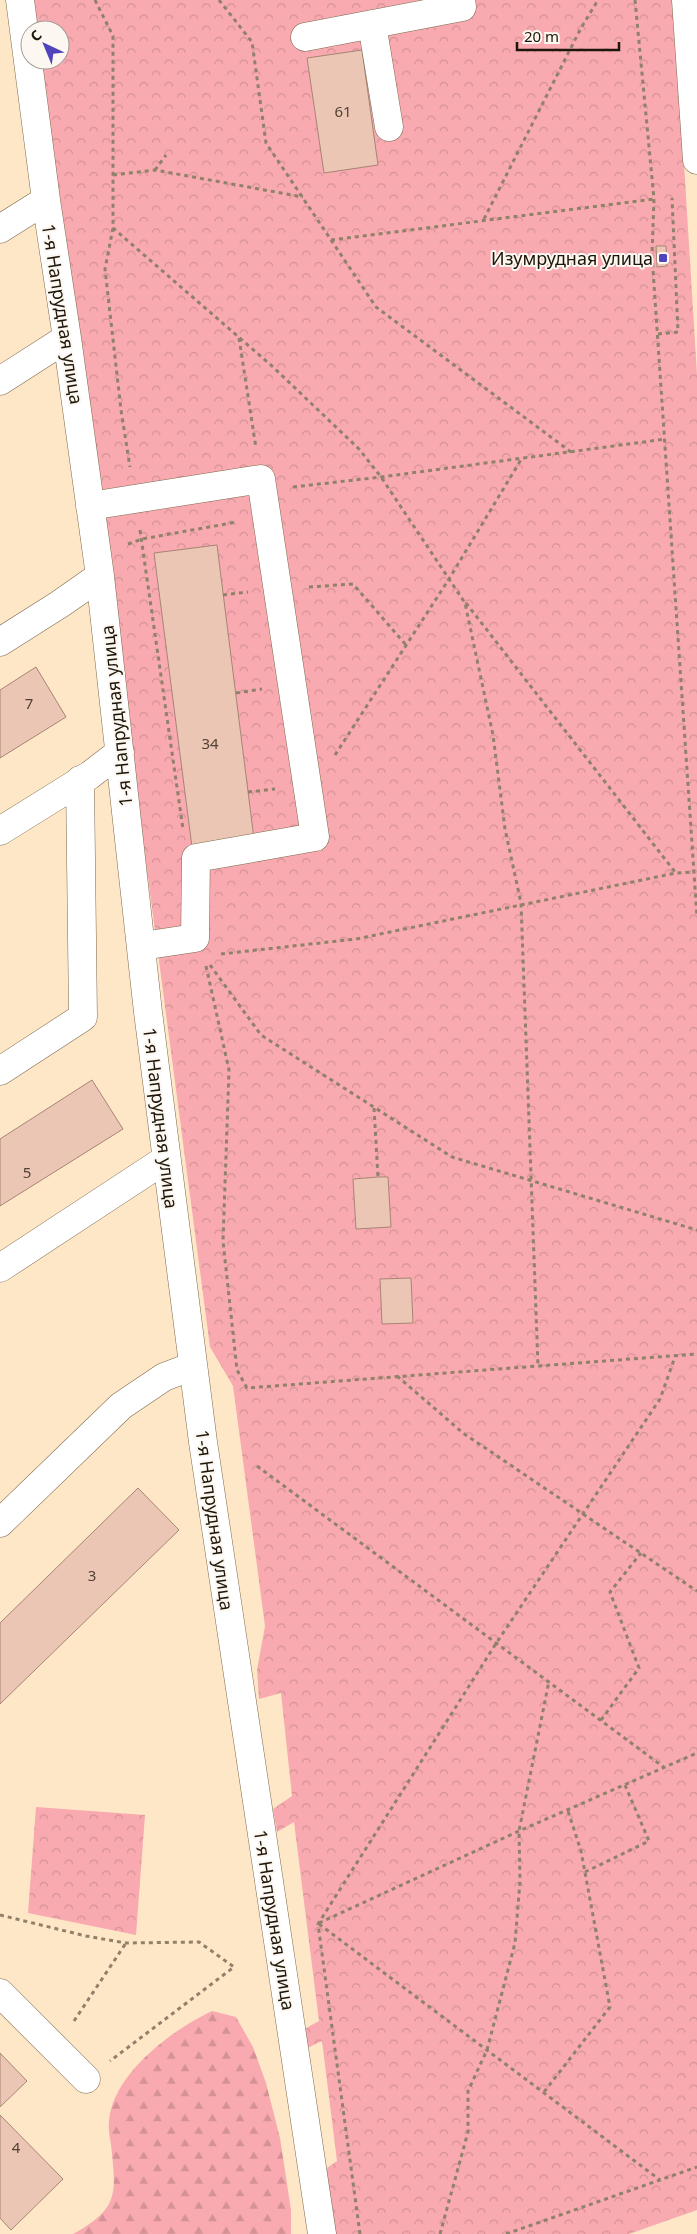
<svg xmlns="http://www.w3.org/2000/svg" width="697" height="2234" font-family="'Noto Sans',sans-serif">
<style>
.forest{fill:url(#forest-firs)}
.park{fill:url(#park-crowns)}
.building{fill:#ecc6b5;stroke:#a78474}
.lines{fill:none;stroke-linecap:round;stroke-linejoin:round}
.minor-casing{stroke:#7d694c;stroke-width:29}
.path{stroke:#90816a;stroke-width:3;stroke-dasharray:4 4;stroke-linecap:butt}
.minor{stroke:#fff;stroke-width:28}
.poi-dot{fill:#4f44bb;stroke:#fcf7f1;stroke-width:2}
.labels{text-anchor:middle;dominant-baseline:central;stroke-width:4;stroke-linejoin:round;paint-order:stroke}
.number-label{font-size:15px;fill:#524235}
.poi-label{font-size:18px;fill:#1e160a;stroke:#fcf7f1;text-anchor:end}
.street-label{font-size:18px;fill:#1e160a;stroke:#fcf7f1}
</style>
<defs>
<pattern id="forest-firs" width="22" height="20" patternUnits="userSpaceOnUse" patternTransform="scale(1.25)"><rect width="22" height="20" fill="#f8aab0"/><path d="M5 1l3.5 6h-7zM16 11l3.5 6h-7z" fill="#d49296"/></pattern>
<pattern id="park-crowns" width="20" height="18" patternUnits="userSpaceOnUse" patternTransform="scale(1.25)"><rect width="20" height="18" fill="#f8aab0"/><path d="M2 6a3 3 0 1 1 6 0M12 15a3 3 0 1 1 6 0" fill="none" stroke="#d49296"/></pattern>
</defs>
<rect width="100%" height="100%" fill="#fee7c7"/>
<!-- forest -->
<path class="forest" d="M212,2011l24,6 17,30 13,36 14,55 11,72v24h-218c47,-26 43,-41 38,-89 -1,-7 -3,-16 -2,-23 3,-48 63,-92 103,-111z"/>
<!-- park -->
<path class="park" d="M33,0h641l23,375v1835l-68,24h-299l-10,-61 17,-12 -15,-120 -19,9 -2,-19 18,-10 -25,-199 -17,10 -4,-23 19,-13 -11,-103 -22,6 -2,-29 8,-44 -32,-240 -23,-39 -170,-1287h20v-30h-23z
M36,1807l109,8 -9,120 -108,-22z"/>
<!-- building -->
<path class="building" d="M362,50l16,115 -54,8 -17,-115z
M656,246h10l1,20 -10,1z
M217,545l37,294 -62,8 -38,-294z
M36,667l30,50 -66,41v-68z
M92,1080l31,49 -123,77v-67z
M378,1177h10l3,50 -35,2 -3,-50z
M411,1278l2,45 -31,1 -2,-45z
M138,1488l41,42 -179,174v-81z
M0,2053l27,28 -27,26z
M0,2115l63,64 -52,51 -11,-12z"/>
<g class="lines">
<!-- minor casing -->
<g class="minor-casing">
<path id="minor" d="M20,0l26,200 21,138 33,238 48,436 55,430 119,792
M686,0l11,160
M372,24l17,103
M305,37l157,-30 -1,-7
M0,229l46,-29
M0,381l67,-43
M90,506l171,-27 54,358 -119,21 -1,80 -53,8
M0,642l60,-38 40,-28
M0,831l90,-56 30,-23
M0,1071l83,-54 -3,-237
M0,1268l166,-109
M0,1523l121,-117 43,-29 29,-11
M0,1993l86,86"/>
</g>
<!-- path -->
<path class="path" d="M95,0l18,36v192l159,138 87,83 22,28 84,126 28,132 12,94 16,74 17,463
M219,0l33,42 14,101 110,164 195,145
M635,0l19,199 -2,56 45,662
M155,170l11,-15
M113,175l42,-5 148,27
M484,219l97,-191 17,-28
M113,228l-8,41 16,141 9,57
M331,240l323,-41
M658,334l20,-2 -6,-134
M239,338l17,110
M293,487l88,-10 285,-38
M140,530l43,299
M128,544l14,-5 95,-17
M309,587l44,-3 53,61
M223,595l25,-3
M466,603l209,269
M236,693l26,-4
M335,755l114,-176 73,-121
M248,792l27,-3
M221,954l135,-15 320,-66 19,-1
M210,965l51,70 191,122 245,73
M206,966l23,104 -6,171 14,129 10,18 450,-34
M374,1108l4,69
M397,1376l66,57 234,158
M257,1466l408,302
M601,1720l38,-52 -29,-76 31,-39
M585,1872l64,-31 -24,-56
M0,1915l86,21 40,7 73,-1 35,25 -124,94
M319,1923l200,-92 178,-78
M319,1924l341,256
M74,2021l52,-78
M544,2092l66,-85 -29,-156 -13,-40
M360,2234l-42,-310 179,-282 163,-243 15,-42
M440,2234l28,-102v-41l19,-41 28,-107 5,-62 -1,-50 30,-150
M506,2234l191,-67"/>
<!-- minor -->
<use href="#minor" class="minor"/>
</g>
<!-- markers -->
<rect class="poi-dot" x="658" y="253" width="10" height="10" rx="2.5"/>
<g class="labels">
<!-- number labels -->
<g class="number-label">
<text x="343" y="111">61</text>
<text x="29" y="703">7</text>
<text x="210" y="743">34</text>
<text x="27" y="1172">5</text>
<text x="92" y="1575">3</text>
<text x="16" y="2147">4</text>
</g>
<!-- poi labels -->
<g class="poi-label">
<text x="653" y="258">Изумрудная улица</text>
</g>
<!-- street labels -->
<g class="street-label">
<text transform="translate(63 314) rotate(81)">1-я Напрудная улица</text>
<text transform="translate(116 716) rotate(-96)">1-я Напрудная улица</text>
<text transform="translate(161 1118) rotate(83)">1-я Напрудная улица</text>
<text transform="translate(215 1520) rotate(82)">1-я Напрудная улица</text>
<text transform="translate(275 1920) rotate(81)">1-я Напрудная улица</text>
</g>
</g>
<!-- north arrow -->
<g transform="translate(45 45) rotate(316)"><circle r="24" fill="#fcf7f1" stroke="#a39d95"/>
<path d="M0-4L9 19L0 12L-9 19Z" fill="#4f44bb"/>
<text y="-8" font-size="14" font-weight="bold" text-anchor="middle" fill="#1e160a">С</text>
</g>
<!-- scale -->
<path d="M517 42v8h102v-8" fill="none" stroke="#1e160a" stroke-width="2.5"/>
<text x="524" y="42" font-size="15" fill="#1e160a" stroke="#fcf7f1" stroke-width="4" paint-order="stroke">20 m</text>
</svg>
